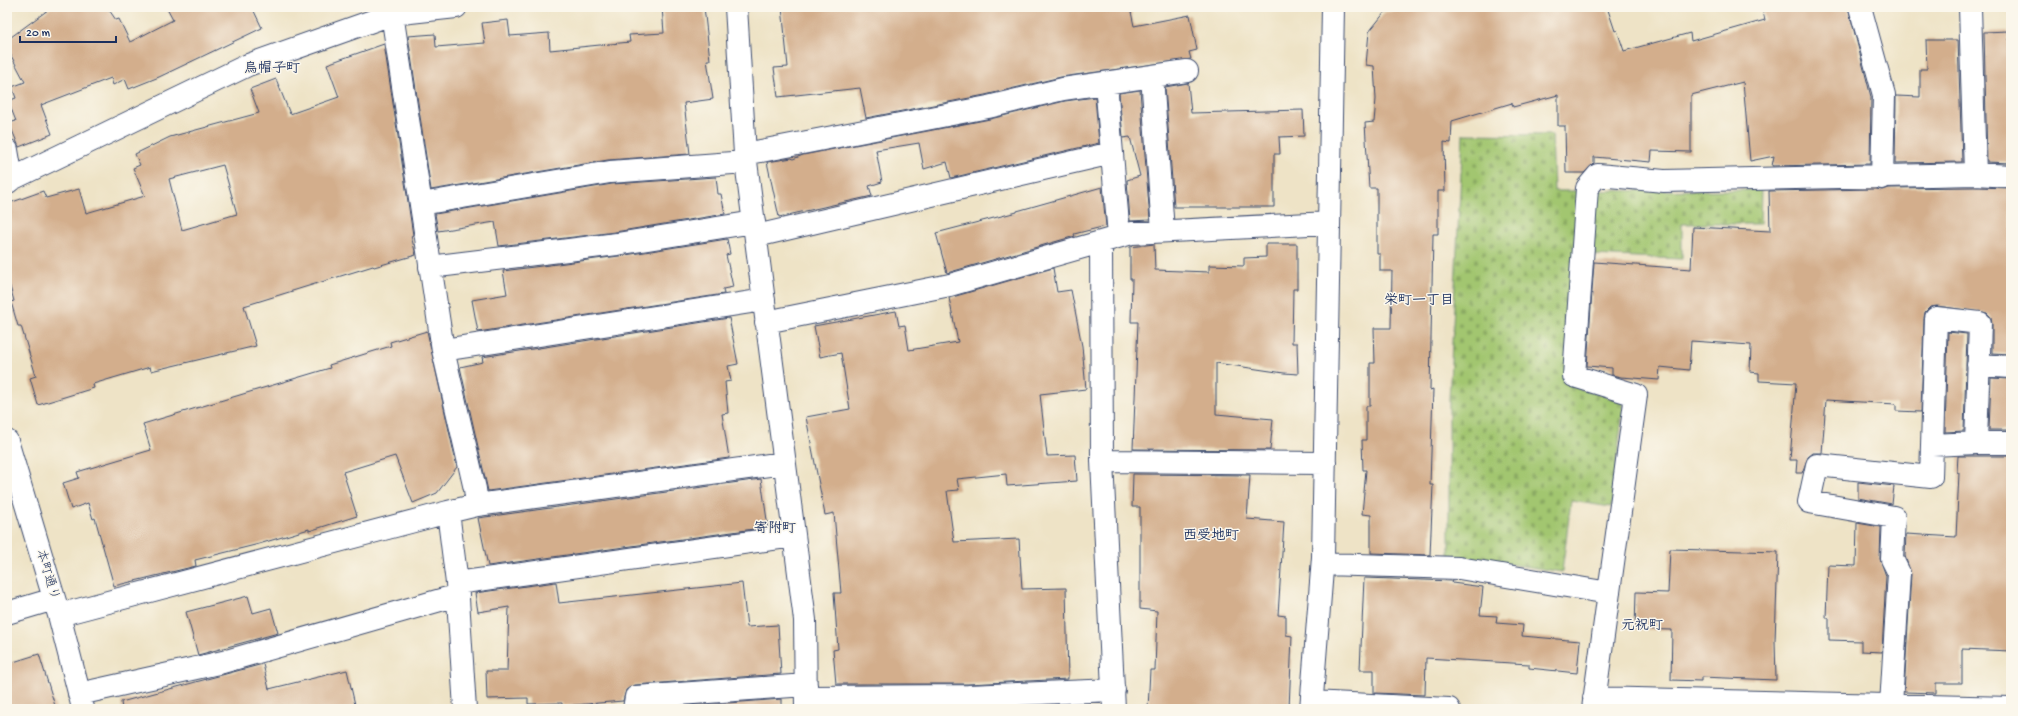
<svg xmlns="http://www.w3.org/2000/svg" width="2018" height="716" font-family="'Gochi Hand','Klee One',sans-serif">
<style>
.cemetery{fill:url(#cemetery-stones);stroke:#5e7a67}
.building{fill:#d3ae8c;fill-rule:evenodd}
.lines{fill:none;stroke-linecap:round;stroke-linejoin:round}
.minor-casing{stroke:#3b4a6e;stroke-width:24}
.minor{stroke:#fff;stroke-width:22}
.labels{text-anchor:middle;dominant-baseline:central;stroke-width:3;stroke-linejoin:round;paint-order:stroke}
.street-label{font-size:13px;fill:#1b2f5e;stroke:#fbf7ec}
.neighbourhood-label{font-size:14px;font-weight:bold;fill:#1b2f5e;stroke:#fbf7ec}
</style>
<defs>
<pattern id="cemetery-stones" width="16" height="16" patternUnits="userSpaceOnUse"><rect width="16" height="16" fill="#a2c670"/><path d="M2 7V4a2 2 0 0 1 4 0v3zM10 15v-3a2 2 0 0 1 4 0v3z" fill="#8baa63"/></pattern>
</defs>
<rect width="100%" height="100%" fill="#fbf7ec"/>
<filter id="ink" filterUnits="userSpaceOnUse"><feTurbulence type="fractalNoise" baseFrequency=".025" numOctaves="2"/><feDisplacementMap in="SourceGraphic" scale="8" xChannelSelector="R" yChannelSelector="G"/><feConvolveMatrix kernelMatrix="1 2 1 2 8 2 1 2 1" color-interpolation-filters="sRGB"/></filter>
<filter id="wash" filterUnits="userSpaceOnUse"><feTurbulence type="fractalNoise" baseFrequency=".012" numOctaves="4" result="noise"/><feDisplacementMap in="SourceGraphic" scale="16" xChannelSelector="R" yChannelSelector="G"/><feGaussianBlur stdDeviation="0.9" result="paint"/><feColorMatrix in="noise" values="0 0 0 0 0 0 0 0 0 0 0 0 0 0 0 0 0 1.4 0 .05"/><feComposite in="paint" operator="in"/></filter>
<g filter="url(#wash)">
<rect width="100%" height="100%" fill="#eee3c6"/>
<!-- cemetery -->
<path class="cemetery" d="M1463,134l89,1 2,56 207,-1 -1,34h-78v35l-91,-4 -17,132 50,15 -13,105 -40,-6 -9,71 -113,-17v-155z"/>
<g id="blocks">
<!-- building -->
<path class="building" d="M52,7h55l9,13 3,-1 11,23 43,-22 -7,-13h86l10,21 -103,49 -30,12 -4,-10 -12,6 -2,-7 -70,27 11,29 -33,13 -10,-24 7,-2 -8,-20 8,-3 -4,-11 13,-5 -18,-34v-8z
M662,7h42l6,53h-3l6,39 -29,4 6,51 -82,6 -177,30 -23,-154 27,-2 1,13 49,-4 -3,-20 26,-3 2,16 39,-3 1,17 80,-8 -1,-7 35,-2z
M782,7h348l4,19 56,-11 7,35 -8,2 2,7 -130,18 -76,18 -119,23 -6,-30 -82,9 -4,-29 14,-1z
M1408,7h199l8,24 2,-1 7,21 66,-18 1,8 74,-21 -3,-13h86l23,90 -1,67 -98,2 2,-10 -24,5 -7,-79 -52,13v57l-39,-1 -1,11 -57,-5v6l-10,10h-18l-1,-47h-7v-31l-45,12 -1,-4 -60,18 -1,22 -7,-1 1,49h-7v43h-5l-3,156 3,-1 -3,96h3l-3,70 -59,-2v-38l-9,-1 4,-44h-3l-1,-30h4v-34h4v-43h5l-1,-35h17l1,-57h-12v-17h-3v-66h-8l-4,-65 9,-1 2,-23 -2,-33 -8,-1 3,-33 16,-20 24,-3z
M2008,31l1,9h2v123l-24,-1 -3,-130z
M1926,40h32l4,122 -67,1 1,-67 24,1v-28h7z
M384,44l29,191 -2,1 5,19 -42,12 -1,-1 -129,40 12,40 -105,25 -1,-4 -57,17 1,4 -56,17 -8,-27 6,-2 -15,-50h-3l-7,-24 3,-1 -7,-25v-72l36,-13 3,7 33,-9 7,24 59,-17 -12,-28 7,-3 -5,-11 35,-17 89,-24 -9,-24 26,-10 14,35 49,-17 -12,-33zM223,165l14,49 -55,16 -13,-51z
M1188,83l3,30 112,-3 1,26 -25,1 1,17h-6v53h-100l-9,-120z
M1140,90l10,130 -20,1 -3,-41 13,-4 -10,-39 -7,1 -4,-45z
M1095,97l4,46 -148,35 -4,-16 -23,7 -5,-26 -43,7 6,32 -13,4 3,10 -93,21 -12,-55 25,-4 1,1 10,-4 187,-36 75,-18z
M716,177l2,17h3l4,20 -110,18 -116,14 -4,-24 -57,9 -3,-17 177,-30z
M1102,187l4,39 -32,8 1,2 -128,37 -11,-40 81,-21v-1z
M1975,187l36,1v166l-19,-1v-30l-1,-6 -4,-4 -50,-7 -7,1 -5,5 -1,6 -3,94 -25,-1v-7l-70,-4 -4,53h-9l-5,4 -6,16h-6l1,-13h-7l6,-77 -37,-2v-8l-9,-1 1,-27 -60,-4 -2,29 -29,-3 -1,13 -38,-3 -9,-2v-7l-25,-2 7,-104 97,7 2,-42 77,4 -1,-40 107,-2 6,1 7,-2z
M727,239l3,15 -4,1 7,32 -10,2 1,5 -246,38 -6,-32 35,-6 -4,-23 116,-15z
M1154,244l1,26 54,2v-7l35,1v-8l22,-1v-13h31v45h-4l-1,54h5l1,31 -14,-1 -68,-10v51l57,5 -3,31 -137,-1 5,-127h-7l1,-43h-2v-32z
M1053,268l4,24 14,-2 11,56 4,43 -46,5 7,62 28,-1 2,26 -70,5 -1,-12 -49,5 2,11 -12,1 7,51 65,-3 3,50 44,-1 2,91 -100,5h-132l-3,-34 5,-1 -4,-56h7l-7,-80 -9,2 -19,-98 44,-8 -9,-56 -21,4 -6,-31 82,-15 3,15 6,-1 4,25 49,-8 -9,-44z
M729,318l9,46 -10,2 3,15 -6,1 3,31 -6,1 7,44 -241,33 -28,-124 23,-5 -1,-5z
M427,331l30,136 -20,26 -24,10 -18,-47 -52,16 14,44 -48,15v-2l-50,15 -64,16 1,6 -82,20 -19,-68 -2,1 -5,-16 -17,6 -8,-26 16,-5 -2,-6 74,-22 -8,-26 187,-56 -1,-3 62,-19 -1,-4z
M1948,332l19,2 -3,97 -19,1z
M1991,378l20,1v51h-22z
M1958,456h53v195l-49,-2v34h-26v10l-32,-1 7,-118 -6,-18 1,-22 50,3 3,-64 -2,-1z
M1133,474l117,1 -3,44 37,3 -6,93 8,1v19l6,1 -3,73h-141l2,-39h5l2,-59 -17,-2v-102h-8z
M761,479l7,48 -280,39 -10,-48z
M1858,482l36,4 -2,18 -34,-6z
M1857,523l24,4 -1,32 6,17 -4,76 -21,-1v-10l-32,-1v-22h-3l2,-53 28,1z
M1670,549l108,3 -3,89 1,39 -75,-3v4l-30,-1 1,-50 -37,-1 1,-37 32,1z
M1364,578l89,3 -1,2 31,4 -3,28 17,1 -1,7 27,2 -1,11 58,5 -3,32 -48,-5v-4l-103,-6 -1,37 -51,-2v-23h-14z
M556,582l3,21 183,-20 5,44 31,-2 3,49 -146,11 -9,5 -3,11 -61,5v-3l-34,1v-6l-41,1 -1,-28h21l2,-64 -31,5 -3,-19z
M248,596l5,17 18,-5 7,25 -80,22 -12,-43z
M39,654l17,55h-49v-45z
M263,664l6,25 78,-19 9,39h-234l-1,-7z
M782,699v10h-135z
M1069,704v5h-182l82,-1z"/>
</g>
</g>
<g filter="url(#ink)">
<use href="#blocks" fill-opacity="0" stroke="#3b4a6e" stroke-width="1"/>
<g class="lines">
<!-- minor casing -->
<g class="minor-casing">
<path id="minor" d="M391,7l52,343 32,139 2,16 -29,7 9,71 8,126
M736,7l9,147 60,466 1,89
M1860,7l24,88 -2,83
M1970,7l5,167
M1152,76l11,155
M1106,83l13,153
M7,150l5,29 -5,4
M745,154l243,-47 75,-18 124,-18
M12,179l236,-114 144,-51 64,-7
M421,204l189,-32 136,-10
M756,236l356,-83
M1101,242l1,219 12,248
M430,267l187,-23 137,-22
M766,322l184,-37 182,-52 197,-10
M443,350l321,-50
M1978,365l33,2
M7,441l52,174 24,93
M1932,445l44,-2
M1102,461l223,2
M477,505l307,-42
M1323,564l136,4 150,25
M457,583l337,-47
M7,613l47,-14
M59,615l389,-103
M79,694l144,-32 235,-67
M806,697l162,-1 146,-6
M1594,698l417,10
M1312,702l137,7
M1891,705l8,-132 -7,-14 2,-42 -85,-15 8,-37 114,12 5,-159 44,5 -4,120h35
M634,709l2,-12 170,-12
M1311,709l12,-152 10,-550
M1593,709l43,-314 -62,-19 13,-188 11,-13 66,6 311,-7 36,2"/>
</g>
<!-- minor -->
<use href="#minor" class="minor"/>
</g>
</g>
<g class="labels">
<!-- street labels -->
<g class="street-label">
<text transform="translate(47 575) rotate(73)">本町通り</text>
</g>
<!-- neighbourhood labels -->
<g class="neighbourhood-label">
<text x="272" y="69">烏帽子町</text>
<text x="1419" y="301">栄町一丁目</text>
<text x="775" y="529">寄附町</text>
<text x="1211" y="536">西受地町</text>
<text x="1642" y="626">元祝町</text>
</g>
</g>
<!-- margin -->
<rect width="2018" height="716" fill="none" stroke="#fbf7ec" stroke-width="24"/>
<!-- scale -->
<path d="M20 36v6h96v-6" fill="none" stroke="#1b2f5e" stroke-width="2"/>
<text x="26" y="36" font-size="12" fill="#1b2f5e" stroke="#fbf7ec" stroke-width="3" paint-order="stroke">20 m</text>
</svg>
